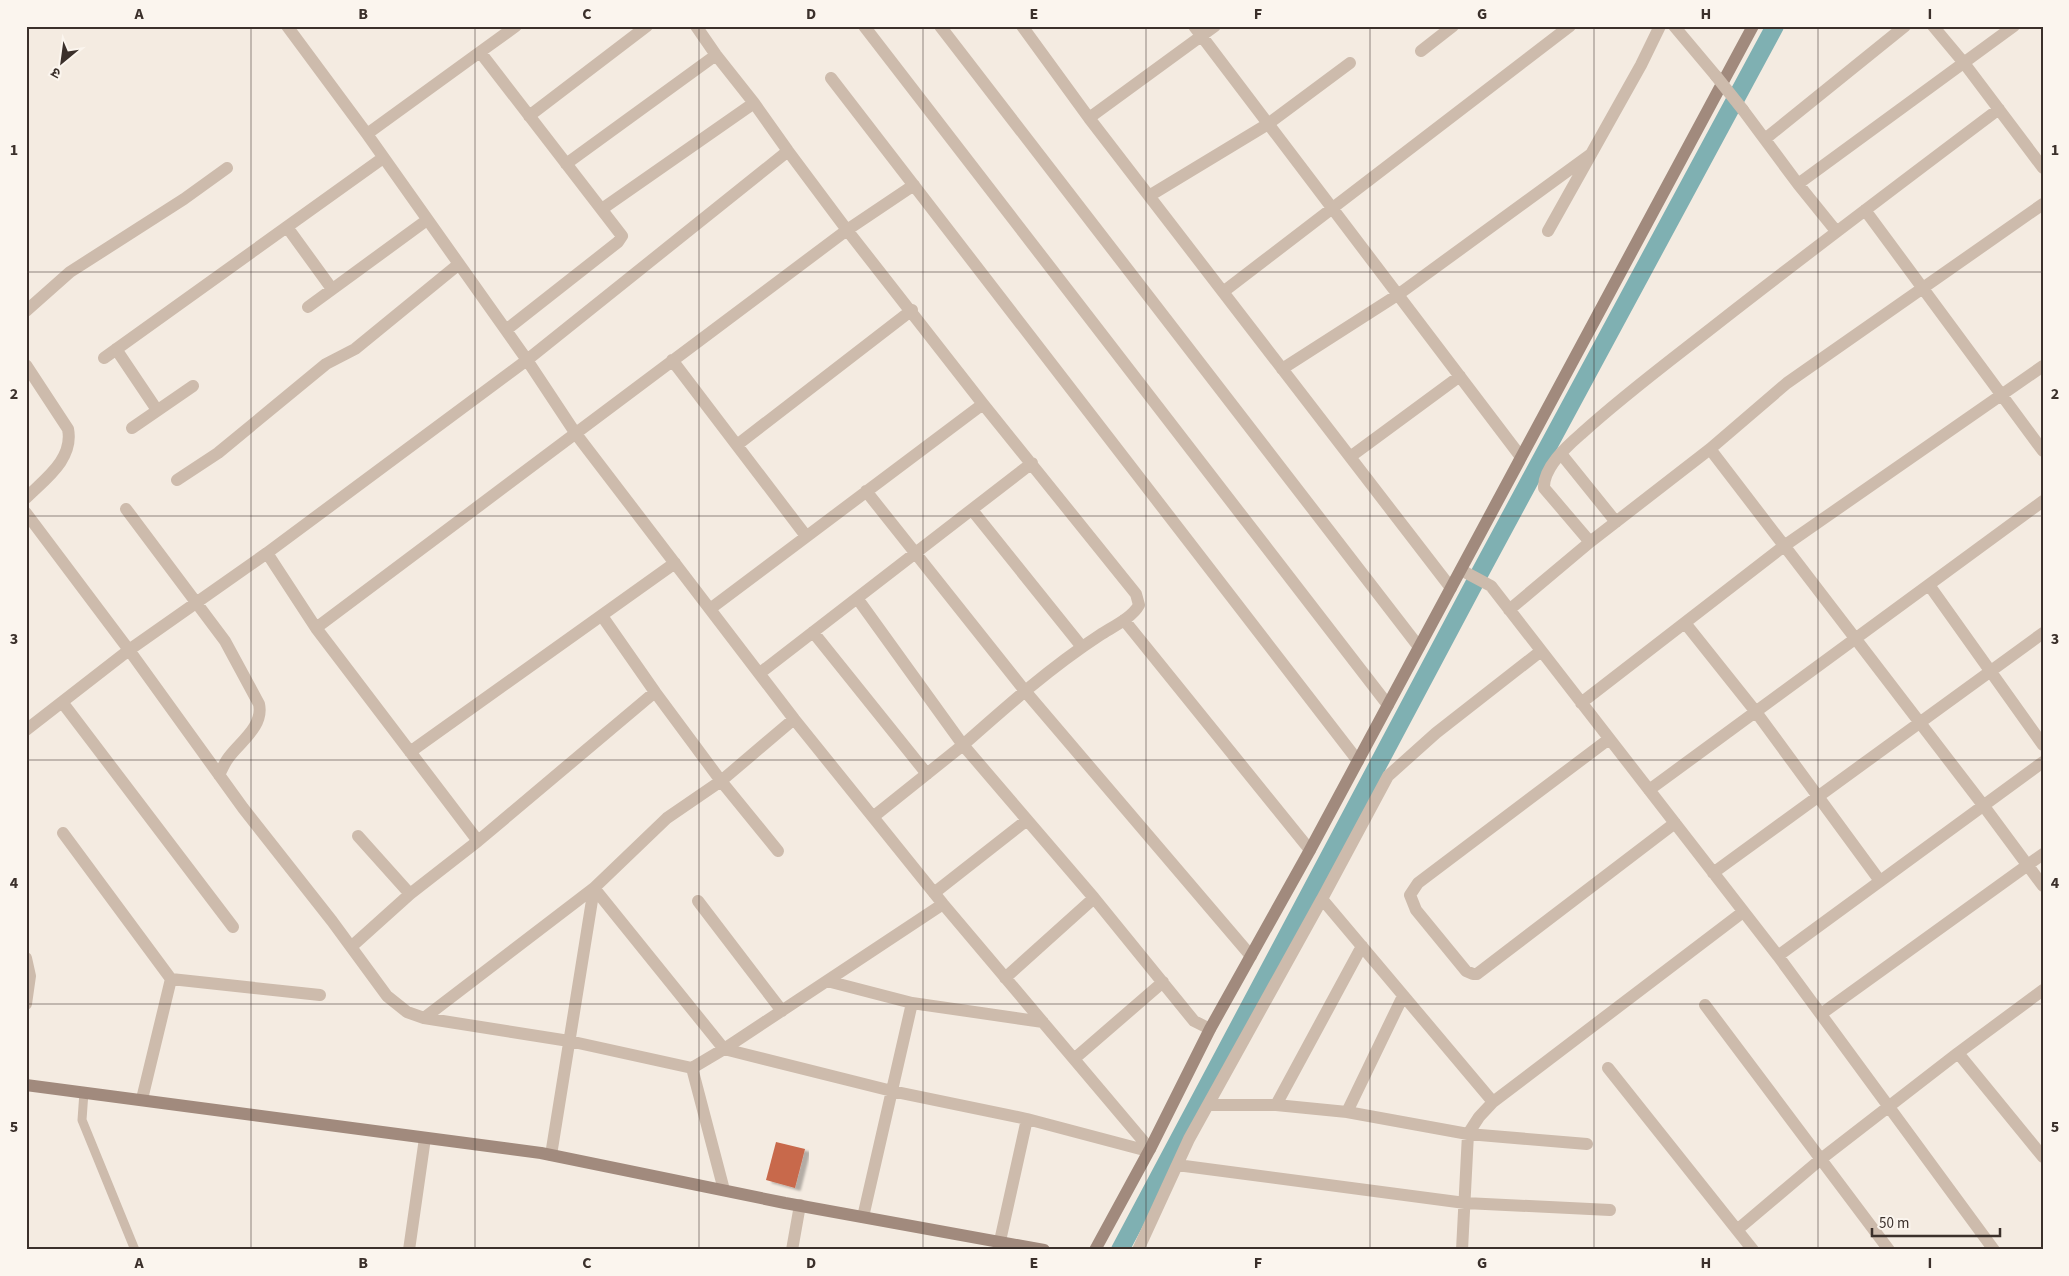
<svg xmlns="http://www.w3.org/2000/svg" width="2069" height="1276" font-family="'Source Sans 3','Noto Sans Devanagari',sans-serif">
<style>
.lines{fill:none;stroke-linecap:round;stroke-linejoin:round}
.canal{stroke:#7fb0b2;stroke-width:18}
.building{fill:#c8694b;filter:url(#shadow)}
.lane{stroke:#cdbbac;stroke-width:9}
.street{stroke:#cdbbac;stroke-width:12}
.secondary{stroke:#a18a7d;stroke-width:12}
.street-bridge{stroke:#cdbbac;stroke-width:12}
.grid{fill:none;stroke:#3b302b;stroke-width:1;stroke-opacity:0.55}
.neatline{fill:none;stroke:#3b302b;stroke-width:2}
.grid-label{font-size:16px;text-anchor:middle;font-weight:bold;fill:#3b302b}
</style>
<defs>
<filter id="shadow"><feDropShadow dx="5.5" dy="3" stdDeviation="1" flood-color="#0004"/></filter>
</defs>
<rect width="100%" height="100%" fill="#f4ebe1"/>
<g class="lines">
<!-- canal -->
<path class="canal" d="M1120,1250l362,-681 293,-543"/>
</g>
<!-- building -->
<path class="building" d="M776,1142l29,7 -10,39 -29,-8z"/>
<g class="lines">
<!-- lane -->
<path class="lane" d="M84,1092l-2,28 53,130"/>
<!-- street -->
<path class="street" d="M287,26l80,108 160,226 49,74 218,285
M696,26l20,29 38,48 34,48 59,79 136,174 153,190 3,11c-7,13 -27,22 -39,30 -49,32 -93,71 -137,110l131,153 100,123 16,8
M864,26l524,679
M940,26l479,621
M1022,26l67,92 362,470
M1194,26l327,431
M1674,26l42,50
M1933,26l31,37 79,105
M1421,51l32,-25
M831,78l527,683
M1743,110l55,74 216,-158
M529,116l118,-90
M1089,118l126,-92
M367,134l113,-82
M1765,139l140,-113
M566,164l150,-109
M1798,184l38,47
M1149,196l119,-72 82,-61
M602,209l152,-106
M1865,210l178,241
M287,227l45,62
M1548,231l93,-166 19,-39
M1223,292l347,-266
M308,307l119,-87
M26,311l44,-39 114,-73 43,-31
M506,330l112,-88 4,-6 -142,-184 36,-26
M116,349l41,61
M104,358l279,-200
M672,360l134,176
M26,365l42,64c6,30 -23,50 -42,69
M1282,369l117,-75 192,-140
M132,428l61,-42
M737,445l175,-135
M1710,449l273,356 60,81
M1562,455l54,67
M1350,457l110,-81
M177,480l41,-27 108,-89 29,-15 104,-85
M866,491l159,200 226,265
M126,509l99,132 34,63c5,22 -19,38 -30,53 -4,5 -7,12 -10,18
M972,510l110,137
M26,513l103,137 114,158 89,113 55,75 20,16 17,6 145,23 123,27
M1590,542l-46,-54c-1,-20 23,-42 37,-54 45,-41 94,-77 141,-114 91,-71 184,-141 277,-211
M267,553l49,75 162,213
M1461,570l30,16 287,370 216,294
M1929,585l114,160
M857,598l106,147 -90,72
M710,609l273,-205
M1509,610l81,-68 120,-93 77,-66 256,-179
M602,616l53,76
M1124,620l186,230
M1685,623l71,89 124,169
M316,628l531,-398 67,-45
M813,632l114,142
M760,673l272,-210
M62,702l171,225
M1581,703l203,-157 259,-180
M26,730l103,-80 138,-97 260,-193 261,-209
M1609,739l-191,144 -8,12 6,15 50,61 7,3h4l198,-151
M410,752l265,-189
M1649,790l394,-289
M63,833l108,146
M358,836l52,58
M1713,873l330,-240
M934,893l93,-73
M698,901l84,110
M1362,946l-86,159 71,7 121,22 119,10
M351,947l59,-53 68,-53 177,-149 66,89 57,70
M1778,956l265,-194
M26,958l4,18 -4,28
M1005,978l89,-80
M827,981l85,22
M1705,1005l184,245
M1821,1014l222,-160
M424,1018l170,-130 130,161 168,42 135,28 121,32
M1958,1053l85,-63
M1074,1059l89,-77
M1608,1068l145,182
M142,1099l29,-120 149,16
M1493,1102l-171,-203 66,-123 48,-43 105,-82
M1208,1105h68
M1347,1112l56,-116
M551,1155l43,-267 73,-70 54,-37 73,-62 149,185 207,245
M1177,1165l288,38 145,7
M724,1190l-32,-122 32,-19 219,-145
M863,1217l49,-214 131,19
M1737,1230l84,-71 137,-106 85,104
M1000,1241l27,-122
M409,1250l16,-112
M792,1250l8,-45
M1138,1250l51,-111 133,-240
M1462,1250l6,-116 11,-17 14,-15 250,-190"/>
<!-- secondary -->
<path class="secondary" d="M26,1085l515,68 244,50 259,47
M1095,1250l55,-101 60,-120 100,-179 443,-824"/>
<!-- street-bridge -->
<path class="street-bridge" d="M1716,76l27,34"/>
</g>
<!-- grid -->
<path class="grid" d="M251,26v1224M475,26v1224M699,26v1224M923,26v1224M1146,26v1224M1370,26v1224M1594,26v1224M1818,26v1224M26,272h2017M26,516h2017M26,760h2017M26,1004h2017"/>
<!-- border -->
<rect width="2069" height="1276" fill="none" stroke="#fbf5ee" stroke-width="55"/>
<!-- north arrow -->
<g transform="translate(62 62) rotate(209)" stroke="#fbf5ee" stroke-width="4" paint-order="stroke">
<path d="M0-4L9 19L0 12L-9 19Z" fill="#3b302b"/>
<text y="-8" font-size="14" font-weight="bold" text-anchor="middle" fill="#3b302b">उ</text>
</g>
<!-- scale -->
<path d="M1872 1228v8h128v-8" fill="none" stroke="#3b302b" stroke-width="2.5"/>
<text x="1879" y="1228" font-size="15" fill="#3b302b" stroke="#fbf5ee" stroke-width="4" paint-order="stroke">50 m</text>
<rect x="28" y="28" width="2014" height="1220" class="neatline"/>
<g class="grid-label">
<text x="139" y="19">A</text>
<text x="363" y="19">B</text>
<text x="587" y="19">C</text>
<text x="811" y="19">D</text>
<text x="1034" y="19">E</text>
<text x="1258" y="19">F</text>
<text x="1482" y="19">G</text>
<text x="1706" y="19">H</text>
<text x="1930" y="19">I</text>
<text x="14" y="155">1</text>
<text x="2055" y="155">1</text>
<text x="14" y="399">2</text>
<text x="2055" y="399">2</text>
<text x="14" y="644">3</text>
<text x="2055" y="644">3</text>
<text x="14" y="888">4</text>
<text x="2055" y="888">4</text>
<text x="14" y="1132">5</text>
<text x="2055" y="1132">5</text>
<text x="139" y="1268">A</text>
<text x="363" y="1268">B</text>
<text x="587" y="1268">C</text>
<text x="811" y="1268">D</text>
<text x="1034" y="1268">E</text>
<text x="1258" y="1268">F</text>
<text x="1482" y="1268">G</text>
<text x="1706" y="1268">H</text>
<text x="1930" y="1268">I</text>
</g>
</svg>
